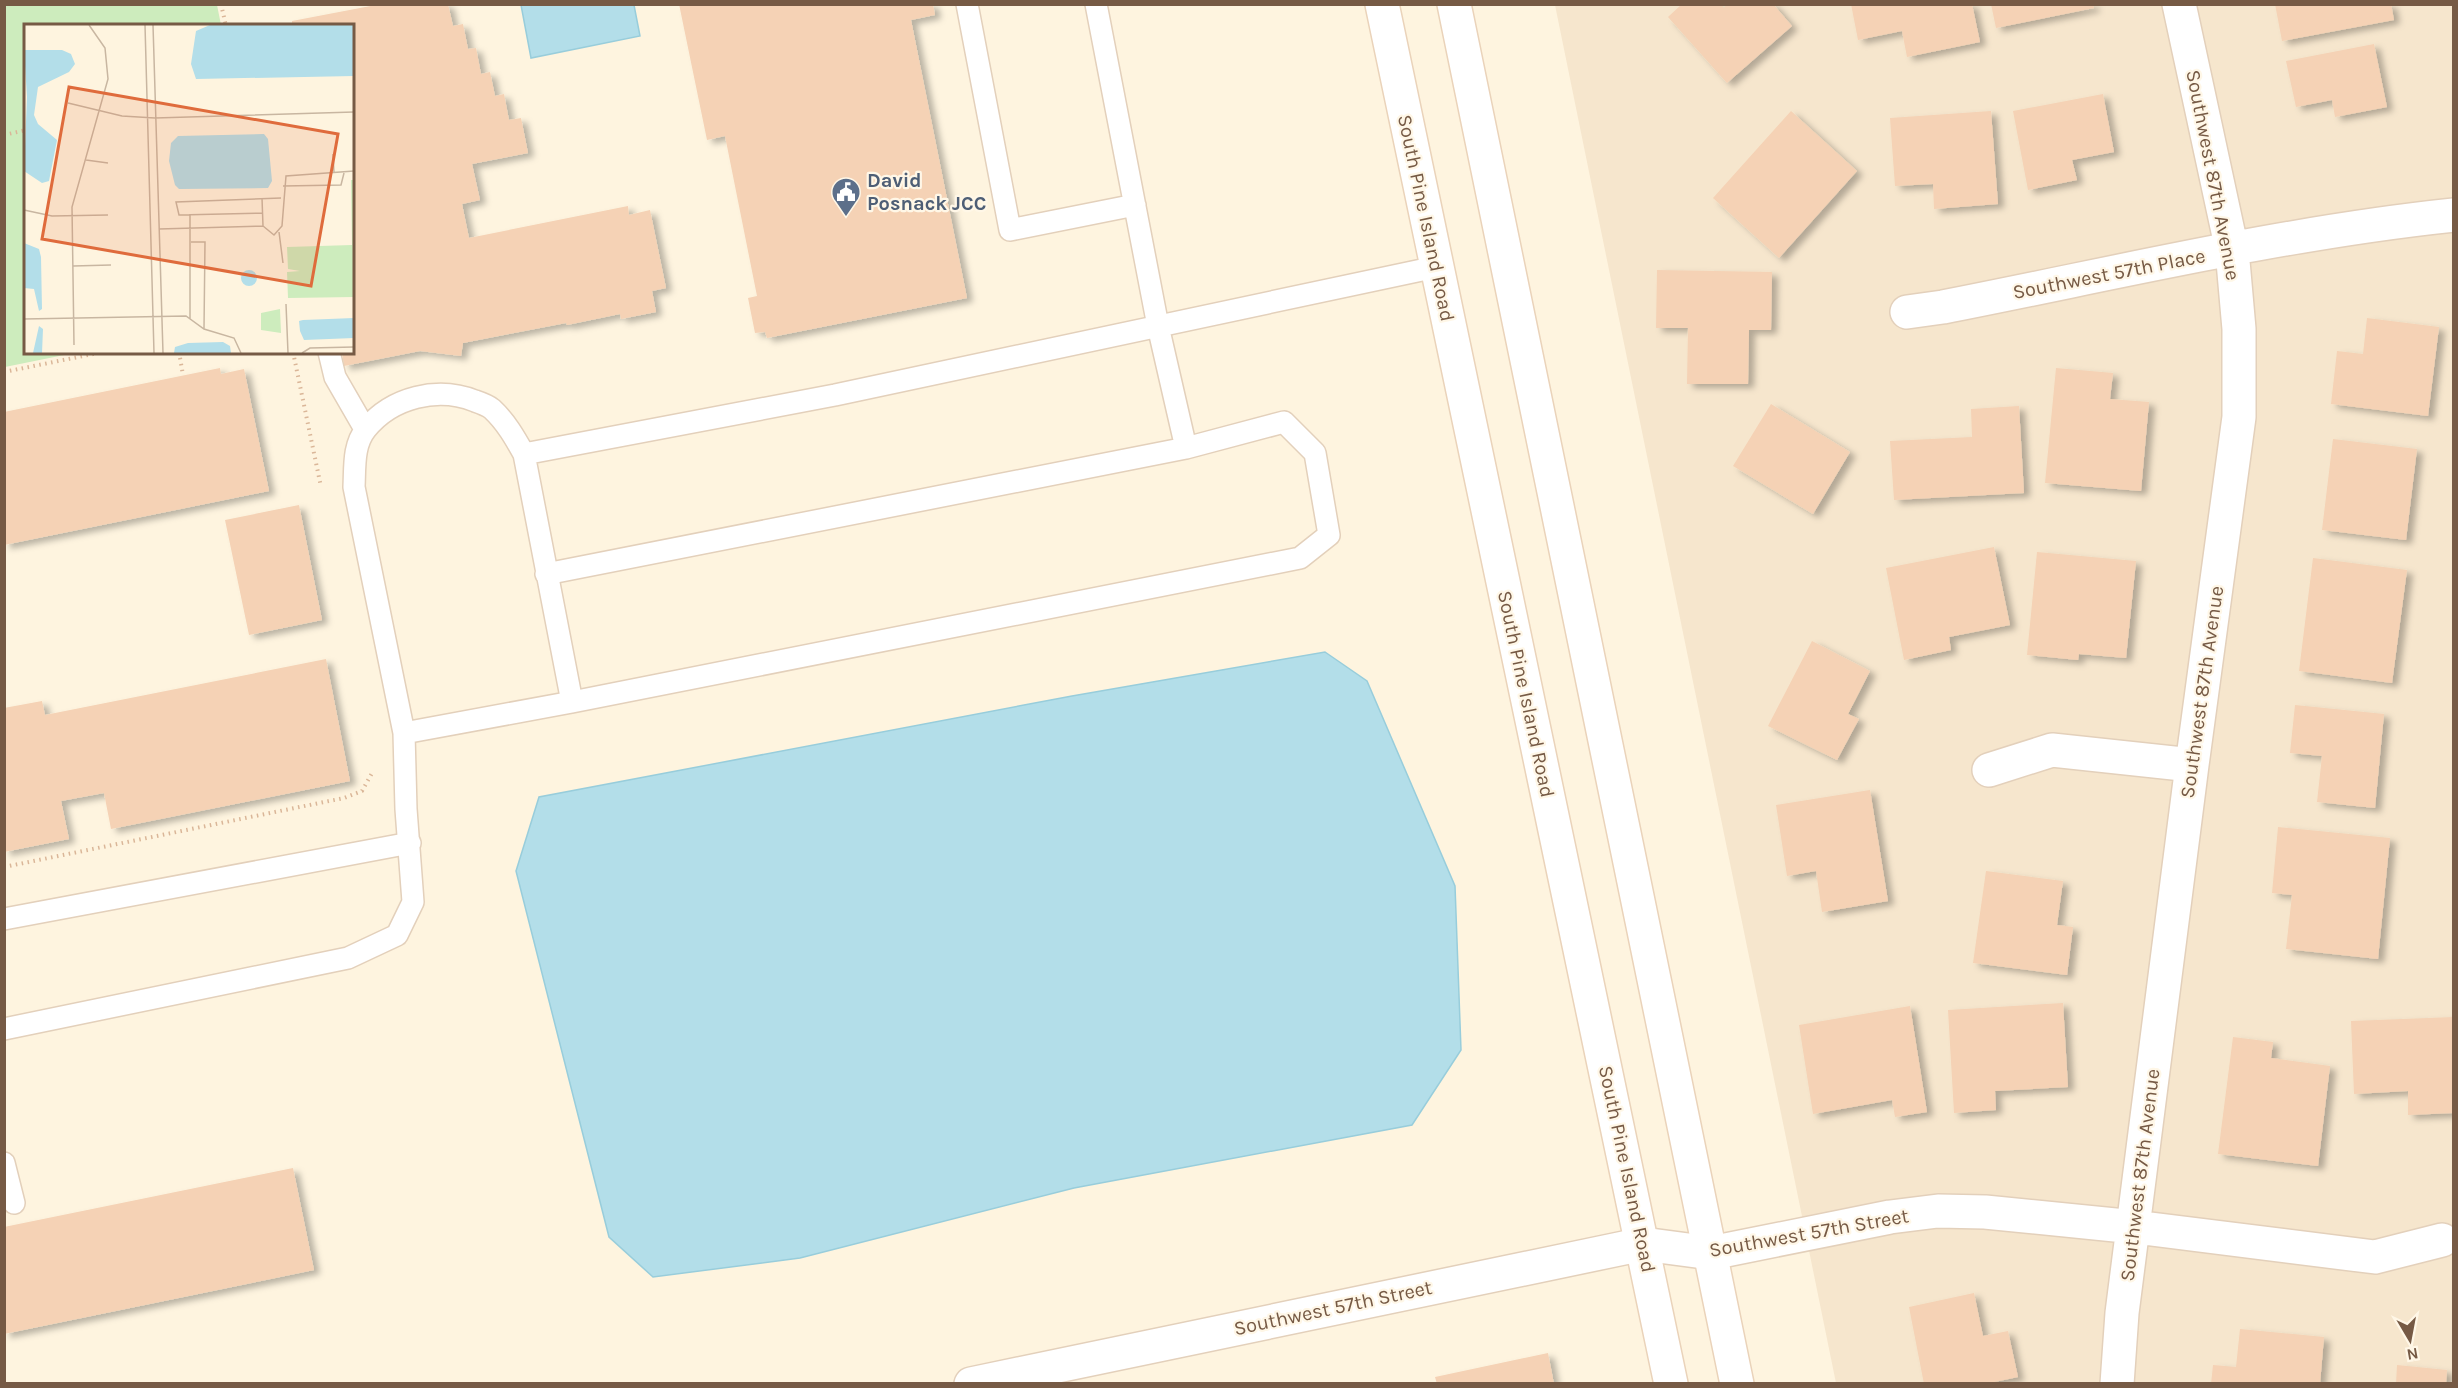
<svg xmlns="http://www.w3.org/2000/svg" width="2458" height="1388" font-family="Karla,sans-serif">
<style>
.residential{fill:#f6e6cd}
.green{fill:#cdecbd}
.water{fill:#b3dee9;stroke:#98cddb;stroke-width:1.5}
.building{fill:#f5d2b5;filter:url(#shadow)}
.lines{fill:none;stroke-linecap:round;stroke-linejoin:round}
.service-casing{stroke:#e3d0bb;stroke-width:24}
.minor-casing{stroke:#e3d0bb;stroke-width:36}
.secondary-casing{stroke:#ead3ba;stroke-width:36}
.path{stroke:#dab698;stroke-width:4;stroke-dasharray:1.5 4.5;stroke-linecap:butt}
.service{stroke:#fff;stroke-width:21}
.minor{stroke:#fff;stroke-width:33}
.secondary{stroke:#fff;stroke-width:33}
.labels{text-anchor:middle;dominant-baseline:central;stroke-width:4.5;stroke-linejoin:round;paint-order:stroke}
.street-label{font-size:20px;fill:#765a45;stroke:#fff7e7}
.service-label{font-size:20px;font-weight:bold;fill:#4e5e75;stroke:#fff7e7;text-anchor:start}
.inset-road{fill:none;stroke:#c8b6a1;stroke-width:1.5}
.view{fill:#df6b3c;fill-opacity:0.15;stroke:#df6b3c;stroke-width:3}
.inset-edge{fill:none;stroke:#765a45;stroke-width:3}
</style>
<defs>
<filter id="shadow"><feDropShadow dx="6" dy="4" stdDeviation="3" flood-color="#0004"/></filter>
</defs>
<rect width="100%" height="100%" fill="#fef4df"/>
<!-- residential -->
<path class="residential" d="M1555,5h898v1378h-617z"/>
<!-- green -->
<path class="green" d="M5,4l212,1 4,20 -195,1v326l48,1 -69,14z"/>
<!-- water -->
<path class="water" d="M521,5h113l6,31 -109,22z
M1325,652l42,29 88,205 6,164 -49,75 -338,63 -274,70 -147,19 -44,-40 -93,-366 23,-74 533,-101z"/>
<!-- building -->
<path class="building" d="M381,4h67l5,22 10,-2 5,25 8,-1 5,26 9,-2 5,24 9,-2 5,26 12,-2 7,35 -56,11 8,36 -18,4 7,34 159,-32 1,9 21,-5 16,78 -14,3 4,21 -35,7 -1,-5 -53,11 -1,-2 -103,20 -2,13 -41,-5 -76,15 -2,-14h10v-326h-60v-5z
M679,4h254l2,11 -24,5 56,278 -200,40 -2,-6 -10,1 -7,-35 9,-2 -32,-160 -18,4z
M1682,4h39l3,4 3,-4h46l19,22 -65,57 -59,-66z
M1851,4h121l8,38 -73,15 -5,-26 -44,9z
M1991,4h102l1,4 -98,20z
M2275,4h116l3,16 -112,21z
M2374,44l13,63 -52,10 -3,-17 -36,7 -10,-46z
M2103,94l11,58 -42,8 5,20 -49,10 -15,-79z
M1791,111l66,60 -78,87 -66,-60z
M1991,111l7,93 -64,5 -1,-25 -38,2 -5,-68z
M1657,270l115,2 -1,58h-22l-1,54h-61l1,-56h-32z
M2367,318l72,9 -11,89 -97,-12 6,-53 26,3z
M220,368l1,6 23,-5 25,122 -265,54v-133z
M2056,368l57,5 -3,26 39,3 -8,89 -96,-8z
M1771,404l79,48 -37,62 -80,-48z
M2019,406l5,87 -130,7 -4,-59 82,-4 -1,-28z
M2333,439l84,10 -11,91 -84,-10z
M299,505l23,115 -73,15 -24,-115z
M1994,547l16,78 -61,12 2,13 -47,10 -18,-92z
M2037,552l99,9 -10,97 -47,-4 -1,6 -51,-5z
M2313,558l94,12 -15,113 -93,-12z
M1812,641l58,30 -22,43 11,5 -22,41 -69,-34z
M326,659l24,122 -239,48 -7,-36 -43,8 8,38 -65,13v-144l38,-7 3,14z
M2295,705l89,9 -9,94 -58,-6 5,-46 -32,-3z
M1870,790l18,111 -66,11 -6,-41 -29,5 -11,-71z
M2278,827l112,11 -12,121 -92,-10 6,-54 -20,-2z
M1986,871l77,10 -6,44 16,2 -6,48 -94,-12z
M2063,1003l5,84 -73,4 1,19 -42,3 -6,-103z
M1910,1006l17,106 -32,5 -3,-17 -79,14 -14,-89z
M2454,1017v96l-46,2v-24l-54,3 -3,-73z
M2233,1037l40,5 -2,16 59,8 -12,100 -100,-12z
M293,1168l21,102 -310,64v-107z
M1974,1293l9,43 25,-5 10,46 -33,7h-61l-15,-77z
M2240,1329l84,8 -4,47h-109l2,-19 23,2z
M1548,1353l6,31h-117l-2,-7z
M2397,1365l50,5 -1,14h-50z"/>
<g class="lines">
<!-- service casing -->
<g class="service-casing">
<path id="service" d="M967,4l43,226 125,-25
M1096,4l62,322 28,122
M329,352l6,25 30,52
M524,454l311,-59 601,-128
M404,733l168,-31 728,-144 29,-23 -14,-82 -31,-31 -98,26 -640,126
M4,919l406,-76
M4,1029l344,-71 49,-23 16,-33 -7,-93 -2,-76 -50,-246c1,-20 -1,-42 12,-58 26,-32 72,-43 109,-28 6,2 12,4 17,8 14,13 23,29 32,45l48,248
M4,1163l10,40"/>
</g>
<!-- minor casing -->
<g class="minor-casing">
<path id="minor" d="M1907,312l36,-5c169,-33 339,-74 511,-92
M1989,770l63,-20 140,15
M971,1384l672,-140 68,9 179,-36 48,-6 47,1 150,15 240,30 67,-17
M2117,1384l5,-71 70,-548 47,-348v-88l-7,-79 -53,-246"/>
</g>
<!-- secondary casing -->
<g class="secondary-casing">
<path id="secondary" d="M1382,4l289,1380
M1454,4l283,1380"/>
</g>
<!-- path -->
<path class="path" d="M221,4l5,22
M4,135l22,-5
M179,352l4,23
M293,352l28,135
M4,372l99,-20
M4,867l340,-69 18,-7 10,-18"/>
<!-- service -->
<use href="#service" class="service"/>
<!-- minor -->
<use href="#minor" class="minor"/>
<!-- secondary -->
<use href="#secondary" class="secondary"/>
</g>
<!-- icons -->
<defs>
<g id="civic-pin" transform="scale(1.5)"><path d="M0 17L-7.5 6A9.5 9.5 0 1 1 7.5 6Z" fill="#5c6f8a" stroke="#fff7e7"/><path d="M-.6-6.5H3V-4.5H.6V-3L4-1V1h2V6H-6V1h2V-1L-.6-3ZM-1.2 2.5V6h2.4V2.5Z" fill="#fff"/></g>
</defs>
<g fill-rule="evenodd">
<use href="#civic-pin" x="846" y="192"/>
</g>
<g class="labels">
<!-- street labels -->
<g class="street-label">
<text transform="translate(2213 175) rotate(79)">Southwest 87th Avenue</text>
<text transform="translate(1426 218) rotate(78)">South Pine Island Road</text>
<text transform="translate(2109 274) rotate(-11)">Southwest 57th Place</text>
<text transform="translate(2202 692) rotate(-82)">Southwest 87th Avenue</text>
<text transform="translate(1526 694) rotate(78)">South Pine Island Road</text>
<text transform="translate(1627 1169) rotate(78)">South Pine Island Road</text>
<text transform="translate(2140 1175) rotate(-83)">Southwest 87th Avenue</text>
<text transform="translate(1809 1233) rotate(-10)">Southwest 57th Street</text>
<text transform="translate(1333 1308) rotate(-12)">Southwest 57th Street</text>
</g>
<!-- service labels -->
<g class="service-label">
<text x="867" y="180">David<tspan x="867" dy="23">Posnack JCC</tspan></text>
</g>
</g>
<!-- overview -->
<g transform="translate(24 24)">
<rect width="330" height="330" fill="#fef4df"/>
<path d="M327,156h3v117l-66,1 -1,-26 13,-1 -12,-2 -1,-22 65,-2zM256,285l1,24 -20,-3v-17z" fill="#cdecbd"/>
<path d="M186,1h144v51l-158,3 -5,-15 5,-33zM0,26h38l9,4 4,10 -6,8 -31,15 -4,28 4,9 19,16 -8,41 -7,2 -18,-12 3,-74zM240,110l4,5 4,42 -4,7 -89,1 -4,-4 -6,-24 2,-18 7,-7zM0,219l15,6 2,8 1,52 -3,2 -5,-22 -10,-1zM217 254a8 8 0 1 1 16 0a8 8 0 1 1-16 0ZM330,294v20l-50,2 -4,-9 -1,-10 4,-1zM15,302l4,3 -1,24h-9zM199,318l7,4 1,7h-57l1,-6 13,-4z" fill="#b3dee9"/>
<path class="inset-road" d="M121,1l9,328M129,1l10,328M44,79l54,13 33,2 199,-6M309,130l1,19M62,136l22,3M259,162l58,-1 3,-12M238,174l1,28 11,9 8,-9 4,-50 68,-5M0,186l28,6 56,-1M238,189l-83,2 -3,-13 105,-4M166,190v105M135,205l104,-3M255,208l4,31M167,218h14l-1,87M49,242l38,-1M262,280l2,49M0,295l162,-3 18,13 30,9 7,15M50,321l-2,-138 36,-128 -3,-31 -16,-23M278,329l8,-5 44,-1"/>
<path class="view" d="M45,63l269,47 -27,152 -269,-47z"/>
<rect width="330" height="330" class="inset-edge"/>
</g>
<!-- border -->
<rect width="2458" height="1388" fill="none" stroke="#765a45" stroke-width="12"/>
<!-- north arrow -->
<g transform="translate(2410 1340) rotate(170)" stroke="#fff7e7" stroke-width="4.5" paint-order="stroke">
<path d="M0-4.5L10 22L0 15L-10 22Z" fill="#765a45"/>
<text y="-9" font-size="16" font-weight="bold" text-anchor="middle" fill="#765a45">N</text>
</g>
</svg>
